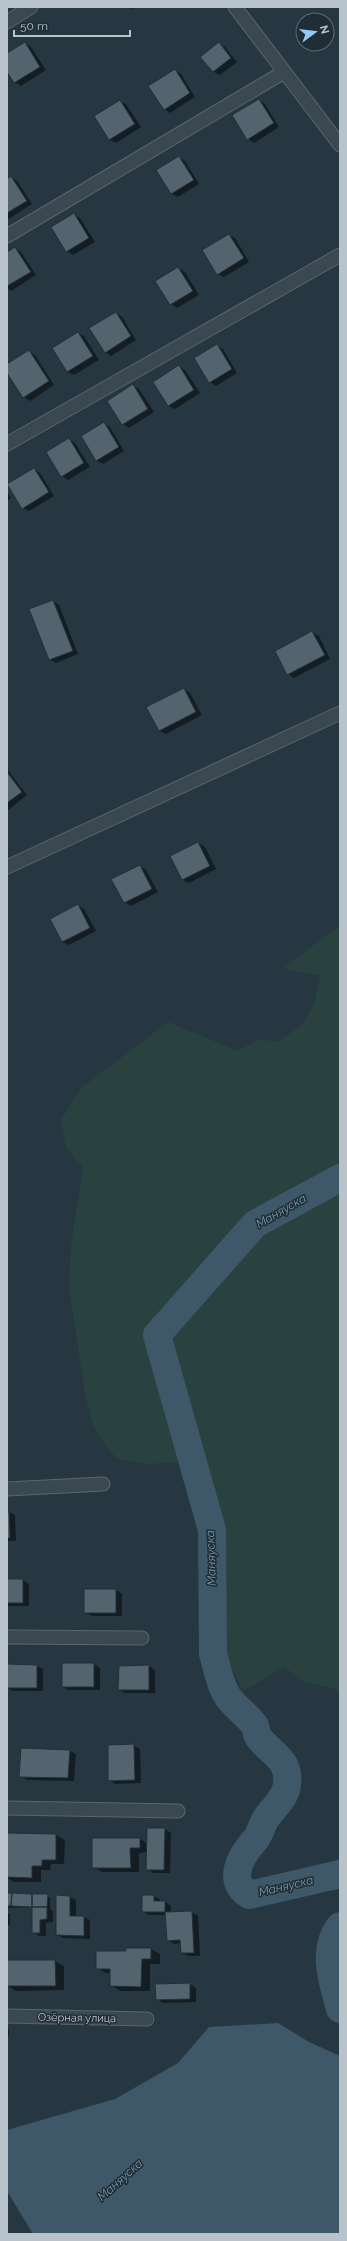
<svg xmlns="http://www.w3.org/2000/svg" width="347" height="2241" font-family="Raleway,sans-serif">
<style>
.green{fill:#294240}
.water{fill:#3e5869}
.shadow{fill:#0007}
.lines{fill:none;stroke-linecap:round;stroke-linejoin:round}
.river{stroke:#3e5869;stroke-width:28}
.building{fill:#53646e;stroke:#222f38}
.street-casing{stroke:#5a666e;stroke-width:15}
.street{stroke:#3c4851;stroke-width:13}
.labels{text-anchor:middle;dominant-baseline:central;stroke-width:3;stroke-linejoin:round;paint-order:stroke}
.street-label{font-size:11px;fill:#b9c3cb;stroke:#202d36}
.water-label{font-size:12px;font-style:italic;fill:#7a99ac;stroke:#202d36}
</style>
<rect width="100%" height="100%" fill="#273741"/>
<!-- green -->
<path class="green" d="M339,926l1,764 -35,-8 -21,-15 -41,24 -19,-39 -7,-119 -20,-71 -53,2 -28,-6 -21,-28 -9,-31 -17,-112 2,-42 12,-78 -17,-19 -5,-28 20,-32 87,-66 70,29 19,-11 21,1 22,-14 14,-22 6,-29 -37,-8z"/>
<!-- water -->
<path class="water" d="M278,2023l31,19 31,14v178h-307l-26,-43v-61l108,-31 63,-36 31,-36z"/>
<!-- shadow -->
<path class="shadow" d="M129,7h7l-3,2z
M25,43l6,4 15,23 -25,16 -6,-4 -8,-12v-15z
M219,43l6,4 12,15 -17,13 -6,-3 -12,-15z
M175,70l6,4 14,23 -25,16 -6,-4z
M259,100l6,4 14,23 -25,16 -6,-4z
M120,101l6,3 15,23 -25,16 -6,-3z
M179,157l6,4 14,23 -21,13 -6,-3z
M11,177l6,4 15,23 -25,16v-40z
M74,215l6,3 15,24 -22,13 -6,-4z
M229,235l6,3 14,24 -25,15 -6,-3z
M15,248l6,4 15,23 -25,16 -4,-3v-34z
M178,268l7,4 14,23 -22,13 -6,-4 -14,-23z
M116,313l6,4 14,23 -25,16 -6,-4z
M78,333l6,3 15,24 -25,15 -6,-3 -15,-24z
M217,346l6,3 14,24 -21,13 -6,-4z
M29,352l6,3 19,30 -24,16 -6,-4 -17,-26v-5z
M179,367l6,3 15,23 -25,16 -6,-3z
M133,386l6,3 15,23 -25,16 -6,-4z
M104,424l6,3 14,24 -21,13 -7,-4z
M69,440l6,3 15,24 -22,13 -6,-4z
M34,469l6,4 14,23 -25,15 -6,-3z
M7,492l4,6 -4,3z
M53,601l6,4 19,49 -22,9 -7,-4z
M312,632l7,4 11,23 -36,19 -6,-4z
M184,689l6,4 12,22 -36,19 -7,-3z
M7,769l20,26 -20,16z
M198,843l7,4 11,22 -27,14 -6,-3z
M140,866l6,4 12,22 -27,14 -7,-4z
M78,905l6,4 12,22 -27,14 -7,-3z
M7,1511l8,4 1,26h-9z
M7,1580h16l6,4v22h-22z
M116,1590l6,4v22h-30l-7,-4z
M94,1664l6,4v22h-31l-6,-3z
M7,1665l30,1 6,3v22h-30l-6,-3z
M149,1666l6,4v23h-30l-6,-4z
M133,1745l7,4 1,34 -26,1 -6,-4z
M70,1751l6,3 -2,27 -47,-1 -7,-4z
M148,1829h17l6,4 -1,40h-17l-6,-4 1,-17 -9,1v19h-37l-9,-5 47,-28 8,5z
M7,1834l49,1 9,5 -1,24h-13l-1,6h-9v12h-27l-7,-4z
M7,1894l43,3v12l3,2v11l-7,1v13h-7l-6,-4v-25l-26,1z
M153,1896l7,3v3h5l6,4v7l21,-1 6,4 2,40h-12l-6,-3 -1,-10 -7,1 -6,-4 -2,-25h-17l-6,-3z
M70,1897l6,3v17h8l6,3v19l-27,-1 -6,-3z
M7,1913l3,1v11h-3z
M127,1949h24l9,5v10h-10v27h-30l-9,-6v-12h-5l-9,-5 30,-16z
M55,1961l9,5v24l-48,1 -8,-5z
M190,1984l6,4v14l-33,1 -6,-4z
M7,2028l2,2v7h-2z"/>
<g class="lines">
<!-- river -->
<path class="river" d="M340,1178l-85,46 -98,111 55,195 1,124c4,13 7,32 15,43 8,11 20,19 27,29 2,4 1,9 4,12 13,17 31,21 28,46 -1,15 -15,24 -22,36 -4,7 -5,15 -11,21 -13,15 -28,40 -5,54l91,-21
M340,1926c-19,25 -7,56 0,83"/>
</g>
<!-- building -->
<path class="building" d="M25,42l15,25 -26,16 -7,-11v-19z
M219,42l12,16 -18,14 -13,-15z
M175,69l15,24 -26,17 -16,-24z
M259,99l15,24 -27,17 -15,-25z
M120,100l15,24 -26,16 -15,-24z
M179,156l15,24 -23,14 -15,-24z
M11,176l16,25 -20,12v-34z
M74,213l15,25 -23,14 -15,-25z
M229,234l15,24 -27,17 -15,-25z
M15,247l16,25 -24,14v-34z
M178,267l15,24 -23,14 -15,-24z
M116,312l15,24 -26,17 -16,-25z
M78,332l15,24 -26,16 -15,-24z
M217,344l15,25 -23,14 -15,-25z
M29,350l20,31 -26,17 -16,-25v-9z
M179,365l15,25 -26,16 -15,-24z
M133,384l15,25 -26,16 -15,-24z
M104,422l15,25 -23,14 -15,-25z
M69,438l15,25 -23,14 -15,-25z
M34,468l15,24 -27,17 -15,-25z
M53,600l20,51 -24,9 -20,-51z
M312,631l13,24 -38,20 -12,-24z
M184,688l12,24 -37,19 -13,-24z
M7,772l15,20 -15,11z
M198,842l12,24 -28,14 -12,-24z
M140,865l12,24 -28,14 -13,-24z
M78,904l12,24 -28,14 -12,-23z
M7,1510h2l1,28h-3z
M7,1579h16v24h-16z
M84,1589h32v24h-32z
M62,1663h32v24h-32z
M7,1664l30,1v23h-30z
M149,1665v25h-31l1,-24z
M134,1744l1,36 -27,1v-36z
M21,1748l49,2 -2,28 -49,-1z
M147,1828h18l-1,42h-18z
M7,1833l49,1v26h-14v6h-10v12l-25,-1z
M92,1838h48v10h-10l1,20h-39z
M7,1893h5l-1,13h-4z
M12,1893l20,1v13l-21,-1z
M32,1894h16l-1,13h-15z
M56,1895l14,1v20h14v20l-28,-1z
M142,1895h12v6h11v11h-23z
M32,1907h15v12l-7,1v13h-8z
M192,1911l2,42h-13l-1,-13 -13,1 -2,-29z
M126,1948h25v11h-9l-1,28 -31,-1v-17h-14v-18h30z
M7,1960h48l1,26h-49z
M190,1983v16l-34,1 -1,-16z"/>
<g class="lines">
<!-- street casing -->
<g class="street-casing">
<path id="street" d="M235,7l105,138
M7,22l24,-15
M7,236l277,-164
M7,444l333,-189
M7,867l333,-154
M7,1489l96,-5
M7,1637l135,1
M7,1808l171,3
M7,2016l140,3"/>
</g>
<!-- street -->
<use href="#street" class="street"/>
</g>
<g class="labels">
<!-- street labels -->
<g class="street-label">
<text transform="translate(77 2018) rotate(1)">Озёрная улица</text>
</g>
<!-- water labels -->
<g class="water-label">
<text transform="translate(281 1211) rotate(-30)">Маняуска</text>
<text transform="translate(211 1558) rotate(-92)">Маняуска</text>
<text transform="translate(286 1886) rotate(-13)">Маняуска</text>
<text transform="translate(120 2180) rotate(-42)">Маняуска</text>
</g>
</g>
<!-- border -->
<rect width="347" height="2241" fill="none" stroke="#b9c3cb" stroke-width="16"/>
<!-- north arrow -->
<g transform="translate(315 32) rotate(75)"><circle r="19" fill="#202d36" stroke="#5d6972"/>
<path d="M0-3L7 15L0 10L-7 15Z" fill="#94cbf4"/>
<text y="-6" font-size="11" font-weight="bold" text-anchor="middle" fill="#b9c3cb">N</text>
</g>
<!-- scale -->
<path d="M14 30v6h116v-6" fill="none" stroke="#b9c3cb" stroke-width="2"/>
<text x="20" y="30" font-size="12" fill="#b9c3cb" stroke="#202d36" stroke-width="3" paint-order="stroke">50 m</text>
</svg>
